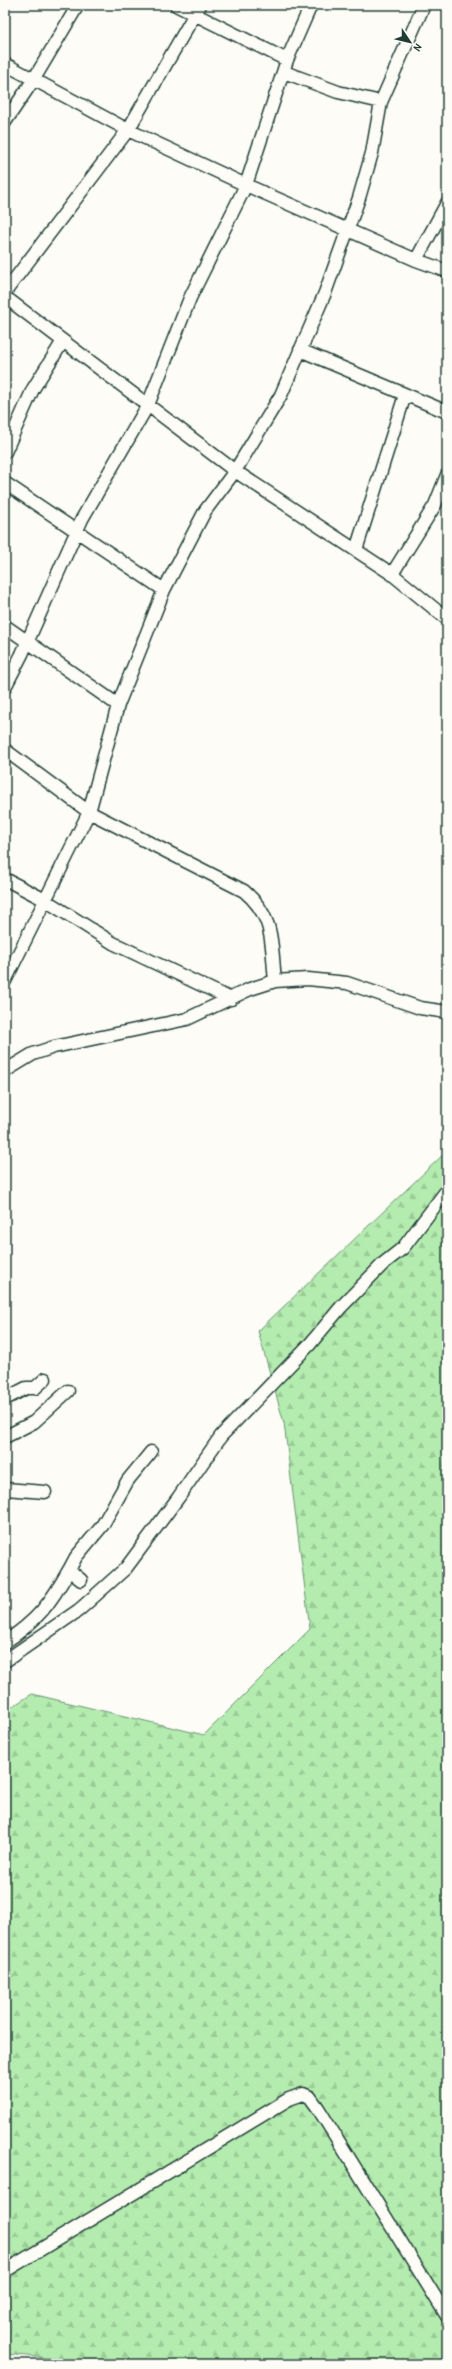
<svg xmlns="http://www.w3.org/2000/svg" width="452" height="2369" font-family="'Patrick Hand',sans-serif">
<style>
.forest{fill:url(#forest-firs);stroke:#6a9472}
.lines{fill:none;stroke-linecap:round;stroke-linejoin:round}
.minor-casing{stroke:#1f3d34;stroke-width:15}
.minor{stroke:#fdfcf7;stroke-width:12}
</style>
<defs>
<pattern id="forest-firs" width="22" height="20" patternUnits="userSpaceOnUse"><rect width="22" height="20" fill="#b4ecaf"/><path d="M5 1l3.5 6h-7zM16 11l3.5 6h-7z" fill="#9acb97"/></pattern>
</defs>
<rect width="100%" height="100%" fill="#fdfcf7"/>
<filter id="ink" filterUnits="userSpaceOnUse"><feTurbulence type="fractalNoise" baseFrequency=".025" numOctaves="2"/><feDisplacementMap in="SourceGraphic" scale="8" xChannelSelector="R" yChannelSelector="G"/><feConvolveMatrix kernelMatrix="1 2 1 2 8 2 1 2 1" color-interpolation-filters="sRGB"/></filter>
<g filter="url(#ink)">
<!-- forest -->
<path class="forest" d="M447,1151v1213h-334l-108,-10v-643l27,-17 172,41 106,-106 -26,-206 -26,-92z"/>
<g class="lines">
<!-- minor casing -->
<g class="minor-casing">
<path id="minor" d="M176,5l111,55
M5,64l123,66 118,55 170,75 31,11
M284,72l54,20 43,10
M5,122l29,-43 44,-74
M416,260l31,-57
M5,292l123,-162 72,-125
M5,297l230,174 157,103 55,45
M300,350l147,62
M5,452l28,-63 30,-48
M5,483l159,107
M356,550l49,-155
M392,574l43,-69 12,-30
M5,626l113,79
M5,687l17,-33 60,-135 66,-114 42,-107 56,-113 41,-125 24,-55
M5,750l84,62 155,79c31,26 27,52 31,90
M5,879l40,21 68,43 118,56
M5,981l84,-169 29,-107 46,-115 41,-79 30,-40 46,-76 44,-102 34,-95 13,-45 9,-51 43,-97
M5,1071l28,-17 21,-7 133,-28 63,-30 25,-8 33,-2 39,4 73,25 27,4
M5,1399l21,-11h9l10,-9
M5,1437l29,-15 34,-31
M5,1489l40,3
M81,1580l-12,-10 7,-13 26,-31 26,-46 23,-28
M5,1642c33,-22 45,-38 64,-72
M5,1661l74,-51 47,-42 52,-70 43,-62 89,-92 31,-37 43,-44 19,-15 44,-58
M5,2271l284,-172 14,-5 7,3 8,11 129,208"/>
</g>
<!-- minor -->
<use href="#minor" class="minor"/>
</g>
</g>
<!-- margin -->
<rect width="452" height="2369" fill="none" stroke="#fdfcf7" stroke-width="20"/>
<rect x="10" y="10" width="432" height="2349" fill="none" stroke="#1f3d34" stroke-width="1.5" filter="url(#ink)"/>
<!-- north arrow -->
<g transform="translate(410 42) rotate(125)" stroke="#fdfcf7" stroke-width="3" paint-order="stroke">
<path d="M0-3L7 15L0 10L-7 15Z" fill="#1f3d34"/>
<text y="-6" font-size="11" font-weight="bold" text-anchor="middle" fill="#1f3d34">N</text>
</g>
</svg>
